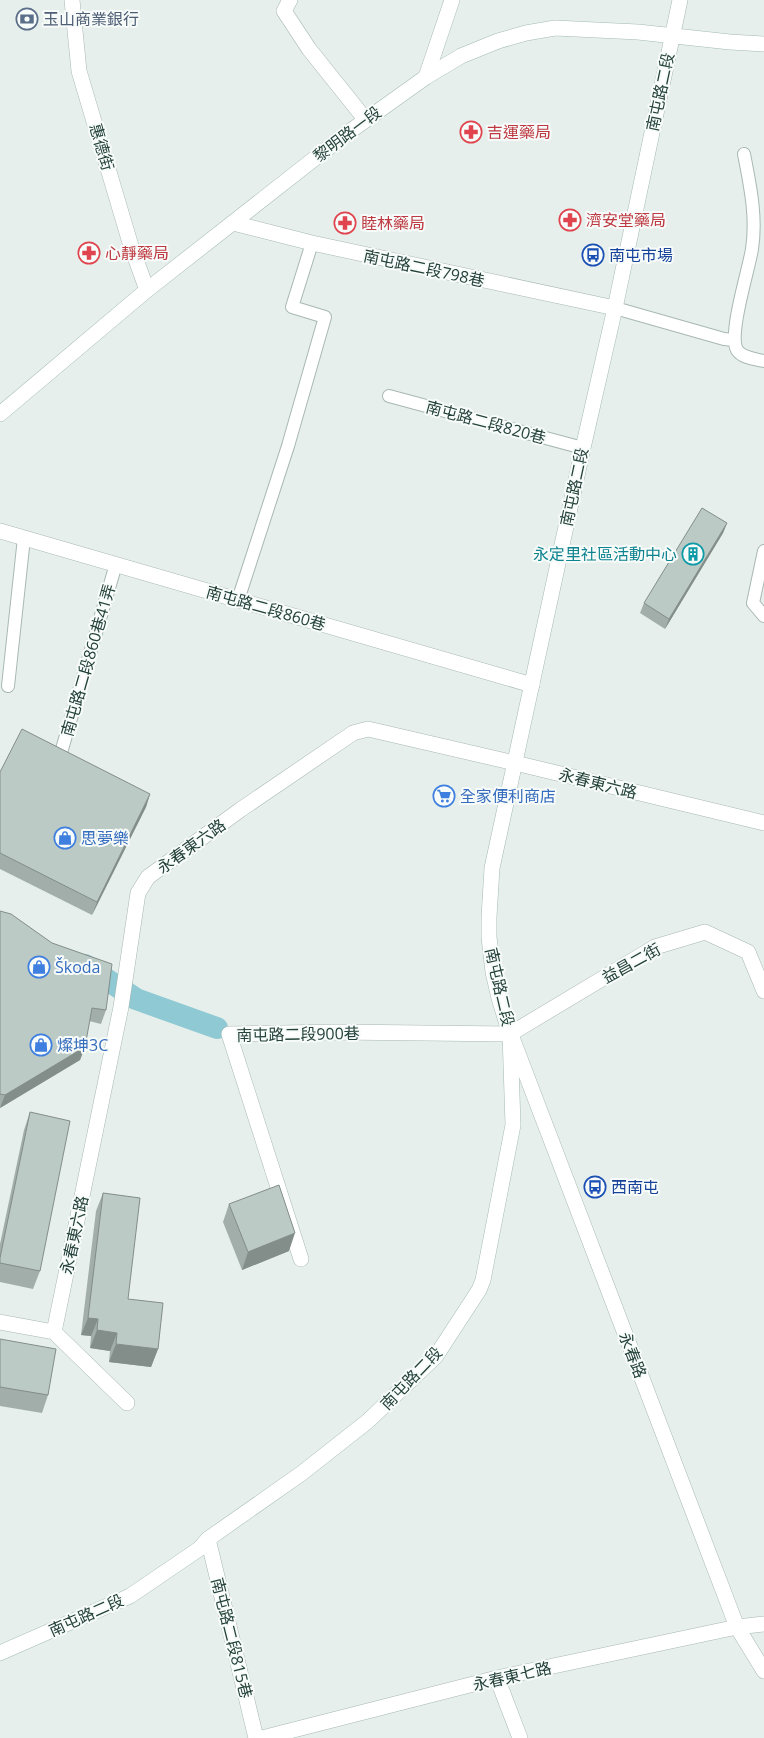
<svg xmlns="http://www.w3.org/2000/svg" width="764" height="1738" font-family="'Open Sans','Noto Sans TC',sans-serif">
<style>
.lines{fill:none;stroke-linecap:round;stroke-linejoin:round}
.canal{stroke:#8ec9d4;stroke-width:22}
.service-casing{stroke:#a8b8b2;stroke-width:14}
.minor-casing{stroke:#a8b8b2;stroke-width:16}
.tertiary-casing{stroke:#a8b8b2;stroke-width:16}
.secondary-casing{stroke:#a4bbb3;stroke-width:16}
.service{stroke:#fff;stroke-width:12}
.minor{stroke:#fff;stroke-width:15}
.tertiary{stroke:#fff;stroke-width:15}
.secondary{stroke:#fff;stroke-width:15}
.wall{fill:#a1aea9}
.shaded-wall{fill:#838d89}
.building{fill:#bbcac4;stroke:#838d89}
.labels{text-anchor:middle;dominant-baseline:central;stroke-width:4;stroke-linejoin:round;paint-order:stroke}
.service-label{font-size:16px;fill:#4e5e75;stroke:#f7fbf9;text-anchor:start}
.street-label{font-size:16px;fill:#24423a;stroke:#f7fbf9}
.health-label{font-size:16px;fill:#be3a42;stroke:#f7fbf9;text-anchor:start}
.transit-label{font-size:16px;fill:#164399;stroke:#f7fbf9;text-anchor:start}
.culture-label{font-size:16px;fill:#0d838f;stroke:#f7fbf9;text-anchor:end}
.shop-label{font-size:16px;fill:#366cbe;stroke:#f7fbf9;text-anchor:start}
</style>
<rect width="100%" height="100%" fill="#e6efeb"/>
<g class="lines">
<!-- canal -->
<path class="canal" d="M85,965l51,34 81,29"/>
<!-- service casing -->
<g class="service-casing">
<path id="service" d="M744,154c6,31 13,63 8,95 -3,20 -24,85 -15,101 5,8 18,9 27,11
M615,308l109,31 10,1
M389,396l194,52
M764,551l-11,52 11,13
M238,600l50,-154 37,-129 -33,-10 20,-64
M8,686l16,-148
M60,756l56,-192"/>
</g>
<!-- minor casing -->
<g class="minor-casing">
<path id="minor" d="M72,0l7,71 52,175 16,44
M290,0l-6,11 25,38 56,70
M426,77l26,-77
M233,223l79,20 303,65
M0,531l532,154
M510,1034l145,-87 50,-15 43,20 16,39
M511,1035l226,592 27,44
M301,1259l-72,-225 108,-2 173,2
M0,1322l54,10
M54,1332l67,-325 17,-114 10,-16 92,-67 113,-77 15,-4 147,34 249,60
M54,1332l73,71
M208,1539l48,199
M497,1678l23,60"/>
</g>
<!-- tertiary casing -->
<g class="tertiary-casing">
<path id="tertiary" d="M262,1738l235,-60 240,-51 27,-3"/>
</g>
<!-- secondary casing -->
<g class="secondary-casing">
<path id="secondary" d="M0,414l147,-124 195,-153 84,-60 35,-21 37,-15 28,-8 29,-5 83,4 92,10 34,2
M0,1653l130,-57 69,-47 9,-10 94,-66 66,-52 68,-65 43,-66 4,-10 30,-155 -3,-91 -11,-36 -6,-26 -4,-35v-20l3,-49 91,-420 32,-140 65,-308"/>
</g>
<!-- service -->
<use href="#service" class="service"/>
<!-- minor -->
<use href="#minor" class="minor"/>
<!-- tertiary -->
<use href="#tertiary" class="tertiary"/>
<!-- secondary -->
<use href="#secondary" class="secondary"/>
</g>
<!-- wall -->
<path class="wall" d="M727,523l-4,10 -58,96 -25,-16 4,-10z
M0,772l150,22 -4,13 -54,108 -92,-46z
M0,911l106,99 -5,14 -12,-3 -4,26 -5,13 -80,48z
M30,1112l10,159 -7,18 -33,-7v-38l24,-114z
M103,1193l25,106 30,50 -7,18 -42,-5 1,-11 -20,-3 1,-12 -10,-1 15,-124z
M229,1204l60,47 -47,19 -19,-48z
M0,1339l48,56 -6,18 -42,-7z"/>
<!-- shaded-wall -->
<path class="shaded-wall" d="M727,523l-4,10 -58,96 4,-10z
M150,794l-4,13 -54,108 5,-13z
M85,1047l-5,13 -80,48 5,-13z
M295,1233l-6,18 -47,19 6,-18z
M88,1318l10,1 -7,17 -10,-1z
M97,1330l20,3 -7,18 -20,-3z
M116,1344l42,5 -7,18 -42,-5z"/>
<!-- building -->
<path class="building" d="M702,508l25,15 -58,96 -25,-16z
M22,729l128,65 -53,108 -97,-49v-81z
M0,911l11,3 41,29 60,21 -6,46 -14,-2 -7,39 -80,48 -5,-1z
M30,1112l40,9 -30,150 -40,-8v-5z
M279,1185l16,48 -47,19 -19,-48z
M103,1193l37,5 -12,101 35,4 -5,46 -42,-5 1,-11 -20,-3 1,-11 -10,-1z
M0,1339l56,10 -8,46 -48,-8z"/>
<!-- icons -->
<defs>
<g id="bank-ring" transform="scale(1.125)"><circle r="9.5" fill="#f7fbf9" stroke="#5c6f8a" stroke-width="1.5"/><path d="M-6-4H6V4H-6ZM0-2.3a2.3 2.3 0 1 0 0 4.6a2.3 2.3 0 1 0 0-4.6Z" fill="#5c6f8a"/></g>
<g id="pharmacy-ring" transform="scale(1.125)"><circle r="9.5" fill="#f7fbf9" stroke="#e0444e" stroke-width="1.5"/><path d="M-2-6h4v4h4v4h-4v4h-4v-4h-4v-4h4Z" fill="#e0444e"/></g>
<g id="bus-ring" transform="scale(1.125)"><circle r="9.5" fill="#f7fbf9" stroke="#1a4fb4" stroke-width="1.5"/><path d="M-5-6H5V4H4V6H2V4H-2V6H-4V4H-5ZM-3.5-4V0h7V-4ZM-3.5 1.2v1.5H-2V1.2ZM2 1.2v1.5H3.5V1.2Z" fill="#1a4fb4"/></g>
<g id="building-ring" transform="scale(1.125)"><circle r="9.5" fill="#f7fbf9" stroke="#0f9aa8" stroke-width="1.5"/><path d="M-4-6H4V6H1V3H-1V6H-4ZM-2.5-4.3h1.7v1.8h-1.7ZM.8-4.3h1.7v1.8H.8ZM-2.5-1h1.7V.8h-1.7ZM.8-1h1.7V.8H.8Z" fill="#0f9aa8"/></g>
<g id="supermarket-ring" transform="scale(1.125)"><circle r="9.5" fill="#f7fbf9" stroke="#3f7fe0" stroke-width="1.5"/><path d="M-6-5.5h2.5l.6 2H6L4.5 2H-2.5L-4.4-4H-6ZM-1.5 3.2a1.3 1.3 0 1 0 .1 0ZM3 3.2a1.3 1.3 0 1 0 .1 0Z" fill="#3f7fe0"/></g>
<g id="shop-ring" transform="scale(1.125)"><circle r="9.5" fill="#f7fbf9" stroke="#3f7fe0" stroke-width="1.5"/><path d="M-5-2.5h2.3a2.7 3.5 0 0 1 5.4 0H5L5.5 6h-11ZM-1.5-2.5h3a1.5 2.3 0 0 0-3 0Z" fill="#3f7fe0"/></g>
</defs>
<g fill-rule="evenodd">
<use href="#bank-ring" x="27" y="19"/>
<use href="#pharmacy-ring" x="471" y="132"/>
<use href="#pharmacy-ring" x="570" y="220"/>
<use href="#pharmacy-ring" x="345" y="223"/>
<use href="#pharmacy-ring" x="89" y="253"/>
<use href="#bus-ring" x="593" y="255"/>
<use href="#building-ring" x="693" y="554"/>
<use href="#supermarket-ring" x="444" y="796"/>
<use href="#shop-ring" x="65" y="838"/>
<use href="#shop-ring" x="39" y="967"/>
<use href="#shop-ring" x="41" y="1045"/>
<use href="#bus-ring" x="595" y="1187"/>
</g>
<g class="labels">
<!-- service labels -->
<g class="service-label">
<text x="43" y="19">玉山商業銀行</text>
</g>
<!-- street labels -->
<g class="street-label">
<text transform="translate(660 92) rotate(-78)">南屯路二段</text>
<text transform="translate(347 134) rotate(-37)">黎明路一段</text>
<text transform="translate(102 147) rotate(74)">惠德街</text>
<text transform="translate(424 268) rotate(12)">南屯路二段798巷</text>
<text transform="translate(486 422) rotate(15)">南屯路二段820巷</text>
<text transform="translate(574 487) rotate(-78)">南屯路二段</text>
<text transform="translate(266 608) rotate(16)">南屯路二段860巷</text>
<text transform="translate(88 660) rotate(-74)">南屯路二段860巷41弄</text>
<text transform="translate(598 783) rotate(14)">永春東六路</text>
<text transform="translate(191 846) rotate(-36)">永春東六路</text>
<text transform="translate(631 963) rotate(-29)">益昌二街</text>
<text transform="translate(500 987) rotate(77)">南屯路二段</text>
<text transform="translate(298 1034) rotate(-1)">南屯路二段900巷</text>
<text transform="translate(74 1235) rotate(-78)">永春東六路</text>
<text transform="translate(633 1355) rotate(69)">永春路</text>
<text transform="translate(411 1378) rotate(-46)">南屯路二段</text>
<text transform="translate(86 1615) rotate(-24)">南屯路二段</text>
<text transform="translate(232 1638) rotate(76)">南屯路二段815巷</text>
<text transform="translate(512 1676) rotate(-13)">永春東七路</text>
</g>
<!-- health labels -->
<g class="health-label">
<text x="487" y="132">吉運藥局</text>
<text x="586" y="220">濟安堂藥局</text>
<text x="361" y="223">睦林藥局</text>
<text x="105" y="253">心靜藥局</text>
</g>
<!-- transit labels -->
<g class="transit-label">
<text x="609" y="255">南屯市場</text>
<text x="611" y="1187">西南屯</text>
</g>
<!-- culture labels -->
<g class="culture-label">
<text x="677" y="554">永定里社區活動中心</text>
</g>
<!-- shop labels -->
<g class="shop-label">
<text x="460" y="796">全家便利商店</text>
<text x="81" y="838">思夢樂</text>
<text x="55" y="967">Škoda</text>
<text x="57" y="1045">燦坤3C</text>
</g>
</g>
</svg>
